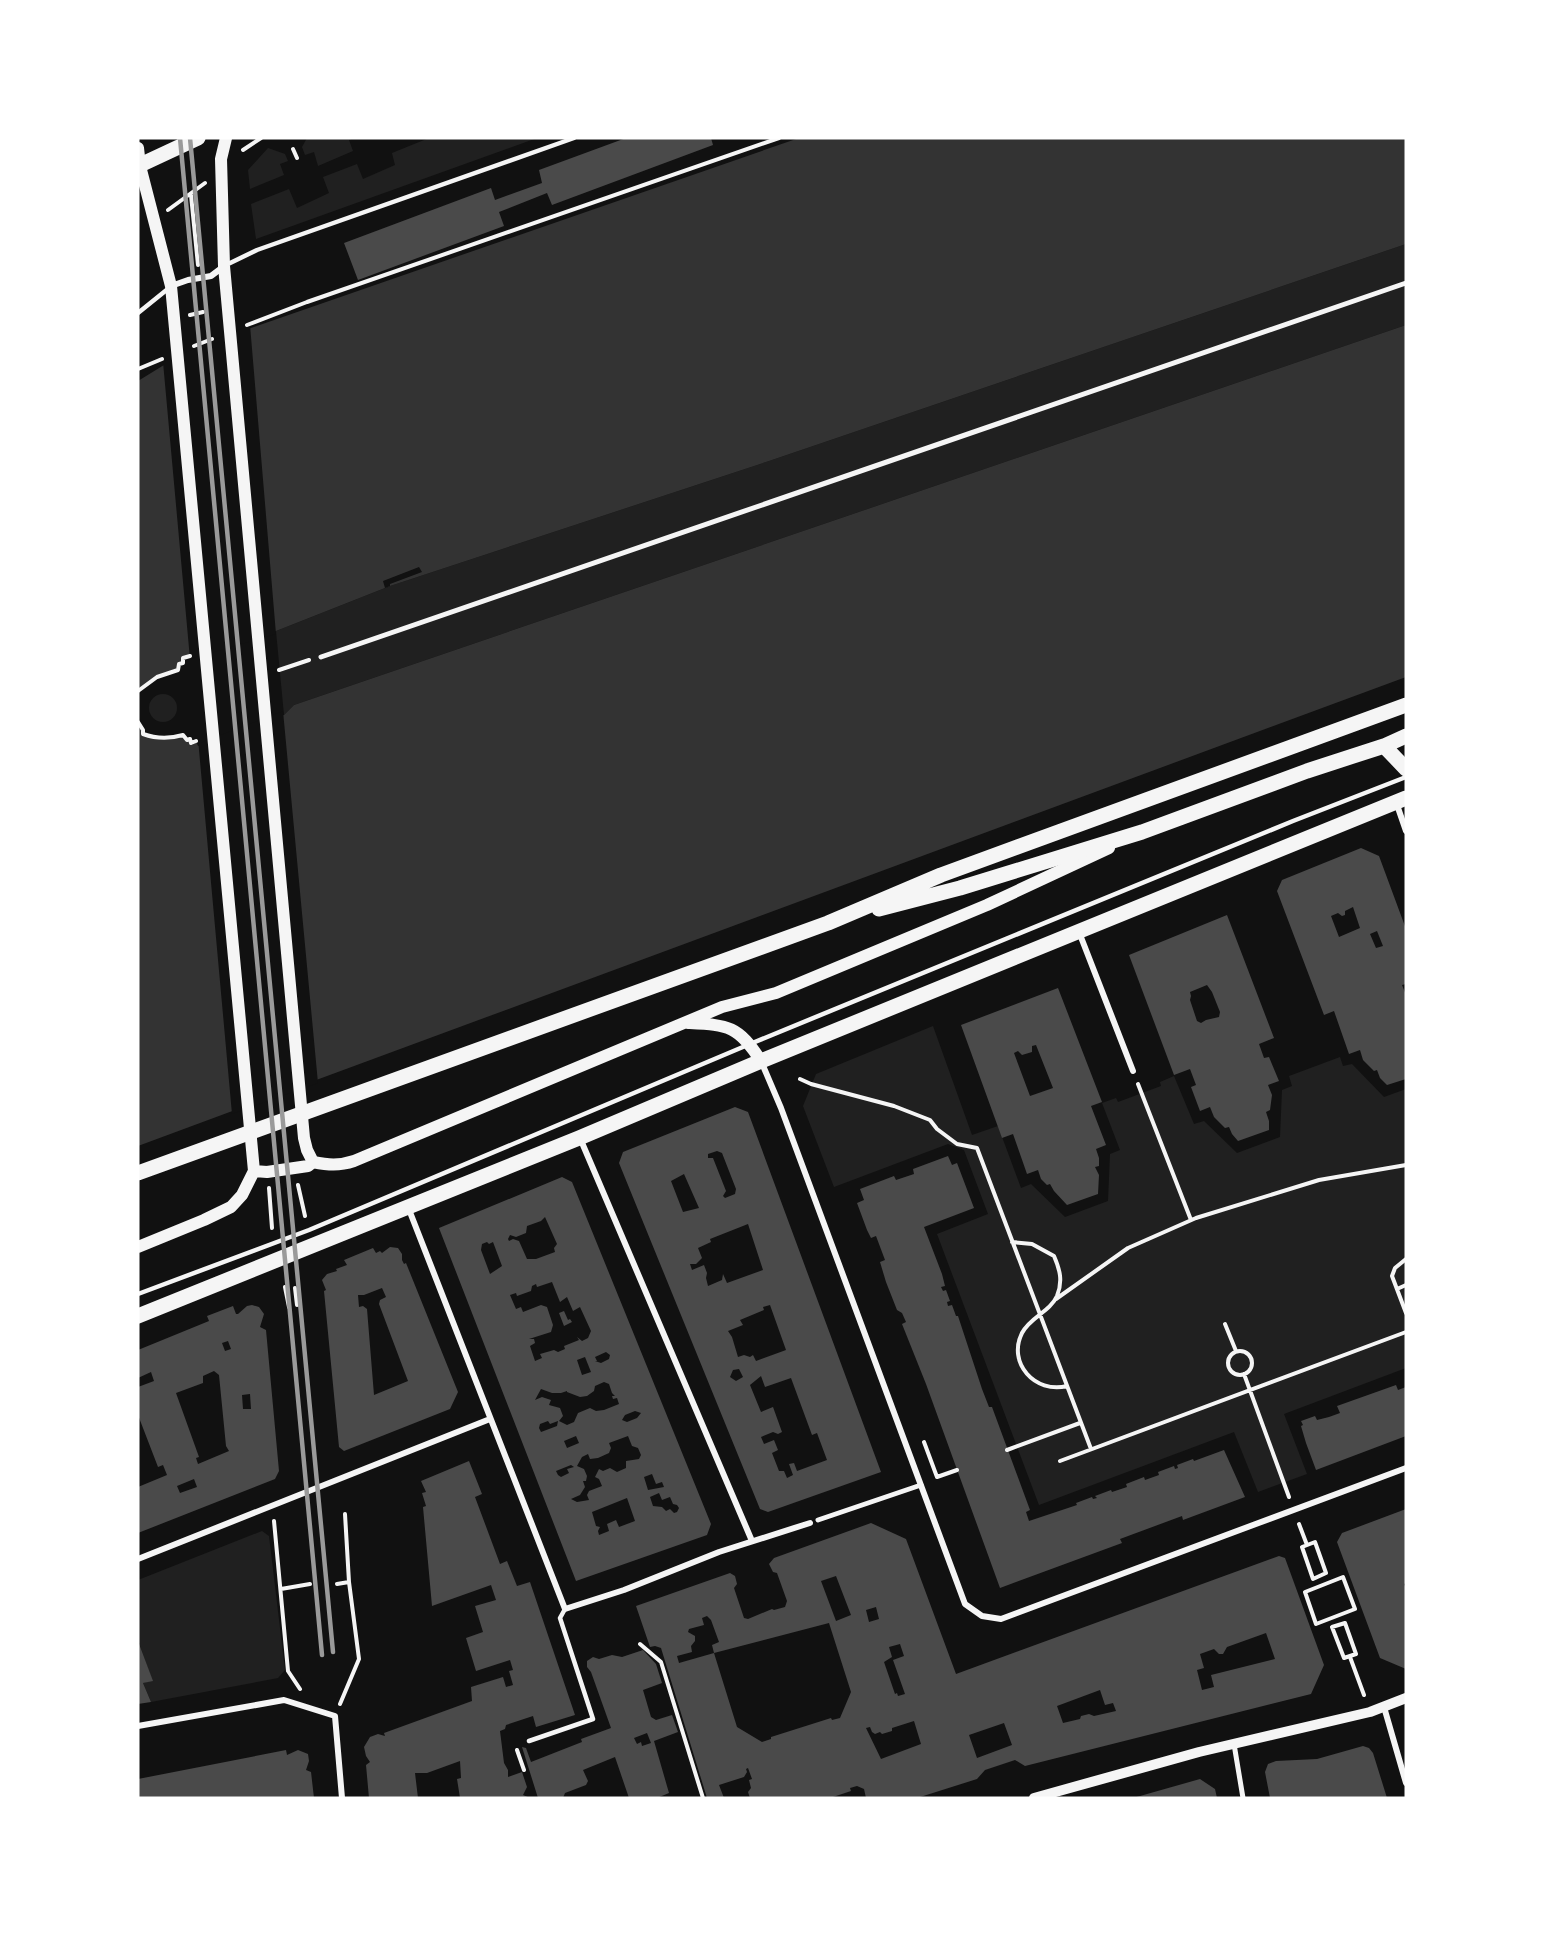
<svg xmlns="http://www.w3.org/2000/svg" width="1544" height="1936" font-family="'Fira Sans',sans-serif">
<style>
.green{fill:#202020}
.water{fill:#333}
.pier{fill:#111}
.building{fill:#4a4a4a;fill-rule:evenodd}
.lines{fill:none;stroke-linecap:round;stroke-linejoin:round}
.path{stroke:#f5f5f5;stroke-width:4}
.service{stroke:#f5f5f5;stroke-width:4.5}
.pedestrian{stroke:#f5f5f5;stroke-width:5}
.minor{stroke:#f5f5f5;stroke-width:6}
.tertiary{stroke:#f5f5f5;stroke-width:10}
.secondary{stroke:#f5f5f5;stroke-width:12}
.primary{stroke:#f5f5f5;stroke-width:15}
.rail{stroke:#9a9a9a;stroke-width:4.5}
</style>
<rect width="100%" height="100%" fill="#111"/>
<!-- green -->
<path class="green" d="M307,138h47l-5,2 4,11 -35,15 -4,-14 -9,3 -3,-8z
M429,138h108l-281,101 -5,-35 38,-15 8,19 32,-15 -6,-16 34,-13 6,15 32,-14 -3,-12z
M268,148l17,6 3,7 -8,3 4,11 -34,14 -2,-19z
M1406,244v81l-1112,380 -10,10 -8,-84 114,-45 379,-125z
M149 708a14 14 0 1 1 28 0a14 14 0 1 1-28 0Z
M933,1026l39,109 26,-9 23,62 10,-4 34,33 43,-16 2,-47 10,-4 -18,-47 14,-5 2,4 43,-16 -1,-4 14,-6 20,48 10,-3 33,32 43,-16 2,-47 10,-4 -3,-10 51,-19 3,9 9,-2 32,33 22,-8v279l-122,46 23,60 -49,18 -24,-60 -195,73 -102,-271 51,-20 -24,-64 -16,-6 -114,43 -31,-81 13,-32z
M262,1531l7,5 16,134 -7,8 -127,24 -8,-19 9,-3 -14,-40v-60z"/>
<!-- water -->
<path class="water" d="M799,138h607v106l-637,217 -379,125 -114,45 -93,27v5l-4,1 1,3 -23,10 -19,14v-310l26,-16 87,-37z
M1406,325v352l-1268,469v-424l5,12 21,4 19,-3 8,8 5,-2 2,5 86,-31 10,-10z"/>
<!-- pier -->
<path class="pier" d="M250,325l26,309 -86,25 -27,-297z
M419,567l3,5 -32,12v2l-5,2 -2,-7z
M283,711l35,372 -86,31 -34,-375 2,4z"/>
<!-- building -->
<path class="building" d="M626,138h85l2,7 -161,60 -5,-12 -48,19 5,14 -146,54 -14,-37 147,-55 4,12 47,-17 -3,-13z
M1361,848l18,8 27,73v55l-4,1 4,10v84l-19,6 -7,-7 -3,-8 -3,1 -11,-11 -3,-10 -11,4 -15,-43 -10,4 -47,-124 5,-11zM1353,907l7,21 -21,9 -8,-21 7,-3 4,3 3,-1v-4zM1377,931l6,15 -7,2 -6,-14z
M1227,915l47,123 -15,6 5,14 5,-1 10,24 -11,4 4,10 -2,15 -4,2 3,9v9l-31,11 -6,-7 -3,-7 -4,1 -11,-11 -4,-10 -10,4 -9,-24 5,-2 -6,-16 -16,6 -45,-120zM1207,985l5,7 8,20 -1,5 -13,3 -5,3 -4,-2 -7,-21 1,-4 -1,-4z
M1058,988l44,114 -11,4 15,39 -10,4 3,9v8l-4,1 4,8 -1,19 -31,11 -13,-14 -4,-7 -3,1 -6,-6 -3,-9 -11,4 -14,-40 -11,4 -41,-113zM1036,1045l17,43 -23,8 -16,-43 4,-2 4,4 10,-3v-6z
M735,1107l13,5 133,360 -113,40 -8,-3 -141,-346 4,-11zM717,1151l5,2 14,36 -1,5 -10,4 -2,-2 3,-5 -13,-33h-5v-4zM684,1174l15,34 -16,4 -12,-31zM748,1224l15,46 -36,13 -4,-9 -1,6 -14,6 -2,-8 1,-5 -3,-8 -12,5 -2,-6h6l6,-6 -4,-10 13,-6 -1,-3zM770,1305l16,45 -30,11 -3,-6 -3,2 -6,-2 -6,2 -6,-20 -4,-6 15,-6 -3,-5 24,-10 -1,-3zM739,1369l4,8 -7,4 -6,-4 3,-7zM761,1376l4,11 26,-9 21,57 5,-2 10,27 -30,11 -3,-8 -5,1 4,11 -6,3 -3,-7h-5l-7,-18 6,-3 -4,-10 -10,4 -3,-7 12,-5 5,2 4,-2 -9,-25 -12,5 -11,-27z
M948,1156l4,9 5,-2 17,45 -50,19 18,47 3,12 -4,1 2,4 3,-1 4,11 -3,1 1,4 4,-1 4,11h2l24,73 7,18h3l38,103 -4,2 3,9 48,-16 -1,-2 16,-6 1,2 4,-1 -2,-2 16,-6 1,2 15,-5 -1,-3 18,-7 1,3 14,-5 -1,-3 16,-6 1,3 3,-1 -1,-3 16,-6 1,2 30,-11 21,47 -62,23 -1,-4 -62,23 2,4 -122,45 -74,-204 -24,-60 4,-2 -4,-9 -5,-3 -11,-28 -6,-20 5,-2 -9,-24 -5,2 -4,-8 -10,-27 7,-3 -4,-11 34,-13 2,4 18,-6 -1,-5z
M562,1177l10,5 139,342 -4,11 -131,46 -137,-353zM545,1217l12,27 -3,4 1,4 -19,7h-9l-8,-18 -6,-2 -4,2 -1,-2 2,-4 6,2 10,-4 1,-7 14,-5zM487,1242l2,2 4,-2 9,24 -12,8 -9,-24 1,-6zM552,1282l8,20 7,-5 6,14 7,-4 11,24 -3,7 -6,3 -5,-4 2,3 -15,6 1,3 -7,3 -4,-2 -14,4 2,4 -7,3 -5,-15 5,-3 -1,-4h-5l22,-7 2,-7 -6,-18 -6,-2 -18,7 -2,-5 -5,2 -6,-14 6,-2 1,3 14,-5 1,-5 4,-2 1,3zM606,1352l4,3 -1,4 -8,4 -6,-2h2l-2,-4zM585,1357l6,15 -9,3 -5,-15zM604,1382l5,2 3,9 3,3h-3l1,3 4,-1 2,6 -15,6 -8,1 -6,-3 -12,5 -4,9 -7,3 -8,-4 4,-5 -3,-8 -11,-3 2,-5 -9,-3 -7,3 6,-11 11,4h9l6,-2v1l13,5 7,-1 7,-5 1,-5zM635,1411l6,2 -4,5 -10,4 -5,-2 3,-5zM548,1421l2,3 8,-3 -1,5 -16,6 -2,-4 1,-4zM576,1436l3,7 -12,5 -3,-7zM628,1436l4,10 6,2 3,7 -2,4 -13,2v7l-9,4 -7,-4 -7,3 -4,-2 -4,8 4,2 3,7 -13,5 -2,4 2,5 -12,2 -6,-3 9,-4 5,-8 -2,-6h3l1,-5 -3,-7 -7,-3 5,-9 6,-3 2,5 8,-1 11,-5 2,-5 -2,-5zM571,1465l3,2 -7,2 2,4 -8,4 -3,-2 -2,-4zM652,1474l4,10 6,-2 2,5 -16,3 -4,-13zM659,1493l3,7 8,-3 3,7 4,1 2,3 -2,4 -3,1 -4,-4 -4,2 -4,-4 -9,-1 -3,-9zM627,1498l8,23 -16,6 -3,-7 -9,4 2,7 -10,4 -1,-4 2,-4 -4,-1 -4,-14z
M390,1247l8,1 4,6v6l2,4 2,-1 52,129 -8,17 -106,42 -5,-4 -15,-156 2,-1 -4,-10 5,-6 10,-3 -1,-2 11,-4 -3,-5 29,-12 3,5 4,-2 2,2zM382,1288l4,9 -6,3 -1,4 29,77 -34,14 -7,-86 -4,-3 -4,1 -1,-12h6z
M252,1305l7,2 5,7 -4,13 6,3 13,141 -4,8 -137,54v-46l29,-12 -4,-10 -5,2 -20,-52v-28l16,-6 -3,-9 -13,6v-28l71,-29 -2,-5 26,-10 3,8h2l9,-8zM228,1341l3,8 -6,2 -3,-8zM214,1371l5,4 7,71 3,5 -31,13 -2,-6 3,-1 -23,-64 27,-10v-7zM250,1394l1,15h-8l-1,-14zM194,1479l3,8 -17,6 -3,-7z
M564,1311l4,9 2,-1 2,3 -8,4 -5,-13z
M1396,1385l2,5 8,-3v49l-90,34 -10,-27 -5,-17 2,-1 -2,-4 14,-5 2,4 12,-3 11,-4 -3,-7z
M469,1461l13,33 -7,3 25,67 7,-3 10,25 13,-4 45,133 -39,12 -3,-11 -27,9 -1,4 -5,2 4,32 4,7v7l14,-5 5,15 -4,8 7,3h-70l-3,-19 4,-1 -1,-17 -33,12h-12l3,25h-49l-3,-33 4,-3 -4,-6 -2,-9 6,-10 8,-3 7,2 -1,-3 88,-32 -1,-14 32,-10 3,10 7,-2 -4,-14 4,-1 -3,-10 -34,11 -10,-33 17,-6 -8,-26 21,-6 -5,-15 -59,21 -9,-99 3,-1 -4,-13 4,-1 -5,-11z
M1406,1509v74l-2,1 2,5v80l-26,-11 -43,-116 5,-9z
M871,1523l35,16 50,135 323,-118 6,2 39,107 -13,29 -286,72 -10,-6 -30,10 -8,9 -60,19h-51l-2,-9 -7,-3 -7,2 1,3 -21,7h-80l-2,-6 3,-4 -2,-8 3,-1 -4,-11 -2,1 1,3 -3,5 -25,8 5,13h-17l-46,-150 -6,-2 -5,1 -14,-41 94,-33 5,3 2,8 -3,4 10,30 4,1 24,-10 2,1 11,-3 2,-6 -10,-28 -4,-1 -4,-8 5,-6zM836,1576l15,39 -15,6 -15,-40zM876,1607l3,12 -10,3 -3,-12zM707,1616l4,4 8,22 -7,3 2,8 115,-30 22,69 -11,26 -8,2 -1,-2 -60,19v2l-9,3 -25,-15 -23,-74 -35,10 -2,-7 15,-4 -1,-6 4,-5v-5l-7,-4 1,-3 15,-4 -2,-7zM1266,1633l9,26 -64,16 3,12 -12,3 -5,-20 7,-2 -4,-14 14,-5 5,5h4l4,-7zM900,1644l4,12 -11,4 12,34 -7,2 -1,-3 -2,1 -11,-32 8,-5 -3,-10zM1100,1690l5,15 8,-2 3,8 -22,5 -5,-2 -8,2 -1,3 -17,4 -6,-17zM914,1721l7,23 -40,15 -15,-31 4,-1 2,5 3,2 5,-2 2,2 10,-3v-3zM1004,1723l8,22 -35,13 -8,-23z
M138,1641l15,40 -10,2 8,19 -13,2z
M643,1650l13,14 6,19 -19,7 8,27 5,3 16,-5 6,17 -24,9 15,52 -12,5h-28l-14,-41 -32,13 5,11 -2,4 -21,8 -2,5h-25l-16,-51 4,1 5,14 51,-20 -1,-3 30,-11 -20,-56 -4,-5v-6l6,-4 6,2 13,-4 10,2zM647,1733l4,10 -9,3 -1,-4 -4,2 -3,-6z
M1363,1746l6,2 4,5 14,45h-117l-5,-26 3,-8 8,-3 41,-2z
M286,1750l1,5 11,-5 10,4 1,7 -3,9 5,2 3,26h-176v-19z
M1200,1779l15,10 2,9h-84z"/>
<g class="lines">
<!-- path -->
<path class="path" d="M293,149l4,9
M243,150l18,-12
M191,195l7,70
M168,210l37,-27
M190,315l13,-3
M247,325l60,-23 472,-164
M194,346l18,-7
M138,369l24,-10
M279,670l30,-10
M138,691l19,-14 21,-7 1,-6 4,-1v-5l7,-2
M138,722l5,8v4c14,5 26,5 40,1l4,5 3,-1 1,4 5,-2
M800,1079l11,5 83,22 36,14 7,9 20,15 20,4 114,301
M1138,1084l53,136
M298,1185l7,31
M269,1188l3,40
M1012,1242l20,2 22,12c6,14 9,25 3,40 -7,16 -27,21 -35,37 -15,30 13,61 45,53
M1406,1259l-11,9 -3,8 14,37
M285,1287l4,20
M295,1288l2,17
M1397,1289l9,-4
M1056,1299l72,-51 68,-30 123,-38 87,-15
M1225,1324l11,27
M1228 1363a12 12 0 1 1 24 0a12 12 0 1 1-24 0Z
M1244,1374l45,123
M924,1442l13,35 20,-7
M1007,1450l73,-27
M1060,1461l346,-129
M274,1521l14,150 12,18
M1299,1524l8,21
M1315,1542l11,31 -13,6 -11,-32z
M1343,1577l12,32 -39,15 -11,-32z
M337,1584l12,-2
M281,1589l29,-5
M1345,1623l11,31 -12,4 -12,-31z
M640,1644l21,18 42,136
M1350,1657l14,38
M340,1704l19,-45 -10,-77 -4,-68
M517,1750l7,20"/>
<!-- service -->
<path class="service" d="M224,266l33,-16 317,-112
M138,313l31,-25
M138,1294l171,-64 441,-186 543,-223 113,-44
M529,1741l64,-22 -33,-101 5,-9"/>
<!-- pedestrian -->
<path class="pedestrian" d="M321,657l1085,-374
M818,1520l103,-35
M1234,1744l9,54"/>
<!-- minor -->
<path class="minor" d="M171,286l17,-6 23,-4 12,-9
M1396,802l10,29
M1079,932l54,139
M761,1061l20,47 184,496 17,12 19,3 405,-151
M580,1138l172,403
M408,1207l157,402 59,-19 95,-38 91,-29
M138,1559l352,-140
M1384,1707l22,76
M138,1726l146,-26 51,16 7,82"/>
<!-- tertiary -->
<path class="tertiary" d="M1034,1798l165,-46 171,-40 36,-14"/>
<!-- secondary -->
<path class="secondary" d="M226,138l-5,21 3,107 80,872 3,12 6,12
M138,148l2,18 31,120 83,885
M688,1023c40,2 50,2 73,38
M313,1162c15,3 26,4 41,-1l368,-154 54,-14 211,-88 122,-57
M254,1171l13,1 41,-6 5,-4
M138,1247l66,-27 27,-13 11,-12 12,-24"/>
<!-- primary -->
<path class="primary" d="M138,166l60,-28
M1384,746l22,23
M879,909l81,-21 182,-56 165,-61 77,-25 22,-10
M138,1173l690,-250 113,-48 465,-170
M138,1316l441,-178 182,-77 645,-263"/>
<!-- rail -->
<path class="rail" d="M180,138l142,1517
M190,138l143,1514"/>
</g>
<!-- border -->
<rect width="1544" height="1936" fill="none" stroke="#ffffff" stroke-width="279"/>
</svg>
